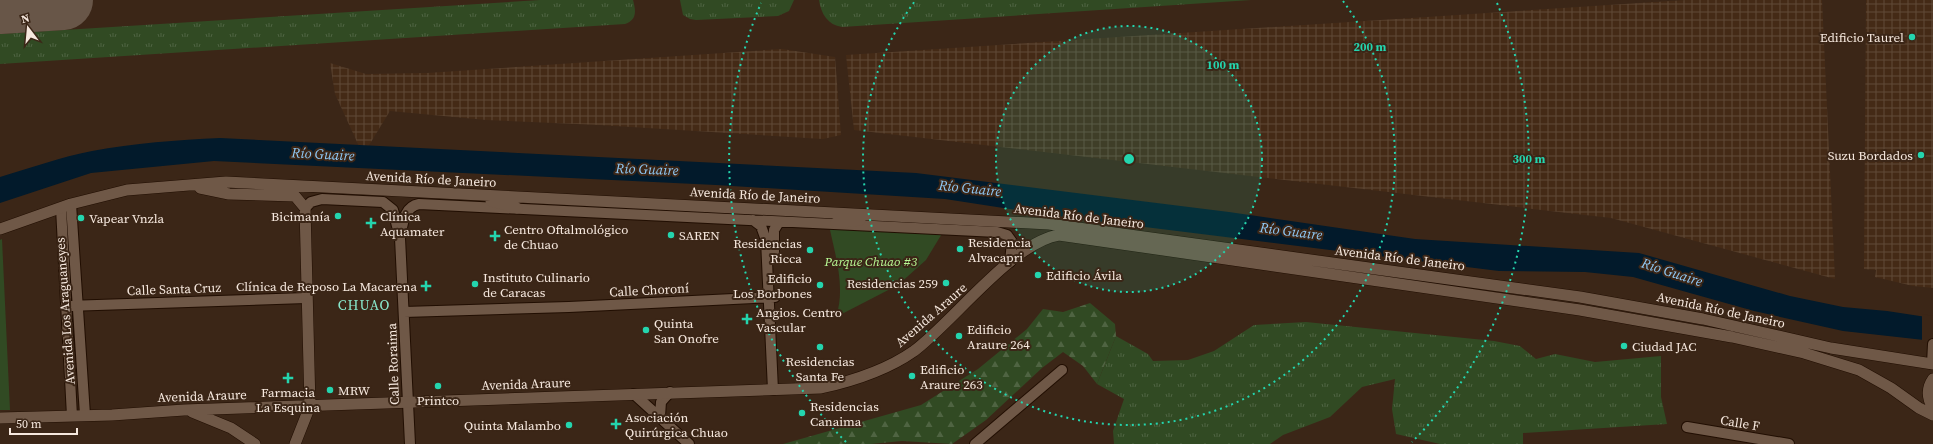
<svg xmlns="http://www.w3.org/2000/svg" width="1933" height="444" font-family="'Source Serif 4',serif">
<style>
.industrial{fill:url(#industrial-grid)}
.grass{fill:url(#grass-tufts)}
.forest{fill:url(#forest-firs)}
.park{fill:#314a23}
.water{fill:#021a2b}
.pier{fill:#3b2617}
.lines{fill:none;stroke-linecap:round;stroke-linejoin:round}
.runway{stroke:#685648;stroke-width:60}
.minor-casing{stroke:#210e02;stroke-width:12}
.tertiary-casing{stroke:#210e02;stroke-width:12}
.minor{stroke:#6f5847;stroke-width:10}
.tertiary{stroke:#6f5847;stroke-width:11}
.ring{fill:none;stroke:#24d5ae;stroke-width:2;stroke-dasharray:2 4}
.poi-dot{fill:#24d5ae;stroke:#3b2617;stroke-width:1.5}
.labels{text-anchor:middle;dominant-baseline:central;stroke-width:4;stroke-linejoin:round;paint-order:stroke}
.poi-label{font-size:13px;fill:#f6e8de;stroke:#3b2617;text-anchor:start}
.street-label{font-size:13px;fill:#f6e8de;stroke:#3b2617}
.park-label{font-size:13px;font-style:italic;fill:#b8fa95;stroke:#3b2617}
.water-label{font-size:14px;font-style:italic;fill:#8fc9f6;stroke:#3b2617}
.neighbourhood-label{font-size:14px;letter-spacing:1px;fill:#89e9cd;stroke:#3b2617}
.centre{fill:#24d5ae;stroke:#3b2617;stroke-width:2}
.ring-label{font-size:12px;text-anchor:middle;font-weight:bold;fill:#24d5ae;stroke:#3b2617;stroke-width:4;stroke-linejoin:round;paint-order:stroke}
</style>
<defs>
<pattern id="industrial-grid" width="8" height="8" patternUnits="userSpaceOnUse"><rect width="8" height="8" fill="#442a16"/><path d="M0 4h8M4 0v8" fill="none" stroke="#604937"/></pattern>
<pattern id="grass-tufts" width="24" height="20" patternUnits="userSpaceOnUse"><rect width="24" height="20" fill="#314a23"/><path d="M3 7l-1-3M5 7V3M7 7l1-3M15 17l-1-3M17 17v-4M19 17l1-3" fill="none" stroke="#4f6442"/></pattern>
<pattern id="forest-firs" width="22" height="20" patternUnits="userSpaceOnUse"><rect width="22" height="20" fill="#314a23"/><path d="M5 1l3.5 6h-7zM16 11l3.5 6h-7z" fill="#4f6442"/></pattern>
</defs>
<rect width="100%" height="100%" fill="#3b2617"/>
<!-- industrial -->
<path class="industrial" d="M1686,0h136l13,279 -224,-61 -757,-88 -8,-75z
M1866,0h67v288l-20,-2 -38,-9 1,-7 -12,-1z
M782,49l53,8 6,78 -18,4 -224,-14 -113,-5 -96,-9 -27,44 -28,-61 -5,-31 36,11 61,-1z"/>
<!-- grass -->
<path class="grass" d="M540,0h93c3,11 4,20 -8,24l-625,40v-30z
M680,0h114l-5,11 -11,5 -82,4 -6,-1 -7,-4z
M819,0h432l-409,27c-14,-2 -21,-13 -23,-27z
M1306,322l188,19 26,5 16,13 19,-5 40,8 66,-6v41l6,27 -144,9v11h-83l-44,-10 -4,-25 3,-30 -33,8 -32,30 -47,18 -13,9h-156l-1,-13 11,-32 -27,-15 19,-48 32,18 5,7 35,-1 26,-9 40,-26z"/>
<!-- forest -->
<path class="forest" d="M1090,303l25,21 1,12 -19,48 -14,-18 -20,-14 -21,16 -56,52 -34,24 -50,-3 -31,3h-88l138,-39 57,-36 49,-40 16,-20 20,3z"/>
<!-- park -->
<path class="park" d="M829,225l114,7 -17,28 -28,25 -62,32c10,-30 -1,-62 -7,-92z
M2,239l8,171h-10v-170z"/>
<!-- water -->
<path class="water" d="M220,138l696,35 313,39 186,27 224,14 151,43 53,11 44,4 46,7v23l-90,-10 -89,-20 -121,-34 -48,-5 -86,-1 -443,-55 -111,-17 -229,-14 -502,-24 -123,12 -91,30v-26c30,-9 61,-20 92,-26 42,-8 85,-11 128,-13z"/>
<!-- pier -->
<path class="pier" d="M1922,314l11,2v27l-11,-1z"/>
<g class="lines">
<!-- runway -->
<path class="runway" d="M0,4l63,-4"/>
<!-- minor casing -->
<g class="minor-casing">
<path id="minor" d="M71,204l14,211
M61,208l11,208
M305,208l6,-6 11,-3 61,3 10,8 7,28 10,206
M753,220l8,6 5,14 7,150
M400,238c3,-13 3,-31 19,-34l578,28 10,3 5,7 -2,20
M774,255v-25l5,-8
M67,306l239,-8
M404,312l165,-5 206,-10
M1932,364l1,-20
M634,394l55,50
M660,416l1,-14 9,-10
M1687,427l102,17
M975,444l87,-74"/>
</g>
<!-- tertiary casing -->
<g class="tertiary-casing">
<path id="tertiary" d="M200,188l29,6 66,2 10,12 5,198 -15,38
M491,201l26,7
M836,223l24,-3
M0,229l71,-25 56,-14 99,-8 823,42 531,73 123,22 128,29 102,16
M1933,379c-7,10 -6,19 0,29
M192,412l39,16 24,16
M0,418l112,-3 72,-5 637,-22c32,-7 66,-18 93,-37 39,-29 99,-109 145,-116l521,75 152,27 72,16 55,17 32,18 28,20 14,7"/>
</g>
<!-- minor -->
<use href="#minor" class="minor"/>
<!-- tertiary -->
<use href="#tertiary" class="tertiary"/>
</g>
<!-- distance rings -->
<circle cx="1129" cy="159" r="133" fill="#24d5ae" fill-opacity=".12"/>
<g class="ring">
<circle cx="1129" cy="159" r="133"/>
<path d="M1343 1A266 266 0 1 1 915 1"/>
<path d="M846 442A400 400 0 0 1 761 3M1497 3A400 400 0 0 1 1412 442"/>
</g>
<!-- markers -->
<g class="poi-dot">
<circle cx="1912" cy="37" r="4"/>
<circle cx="1921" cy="155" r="4"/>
<circle cx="338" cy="216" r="4"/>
<circle cx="81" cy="218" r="4"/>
<path d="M369 217h4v4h4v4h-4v4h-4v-4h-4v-4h4z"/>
<circle cx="671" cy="235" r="4"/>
<path d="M493 230h4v4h4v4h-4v4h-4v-4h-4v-4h4z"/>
<circle cx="960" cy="249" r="4"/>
<circle cx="810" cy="250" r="4"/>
<circle cx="1038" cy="275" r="4"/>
<circle cx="946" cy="283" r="4"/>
<circle cx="475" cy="284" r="4"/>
<circle cx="820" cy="285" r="4"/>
<path d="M424 280h4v4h4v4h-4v4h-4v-4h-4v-4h4z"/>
<path d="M745 313h4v4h4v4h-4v4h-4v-4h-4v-4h4z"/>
<circle cx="646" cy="330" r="4"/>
<circle cx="959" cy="336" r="4"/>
<circle cx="1624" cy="346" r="4"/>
<circle cx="820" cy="347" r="4"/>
<circle cx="912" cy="376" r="4"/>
<path d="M286 372h4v4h4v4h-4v4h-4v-4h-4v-4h4z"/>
<circle cx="438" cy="386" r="4"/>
<circle cx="330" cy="390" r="4"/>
<circle cx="802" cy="413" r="4"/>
<path d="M614 418h4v4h4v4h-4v4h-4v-4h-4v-4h4z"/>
<circle cx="569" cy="425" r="4"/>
</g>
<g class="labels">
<!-- poi labels -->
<g class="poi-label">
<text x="1904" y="37" text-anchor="end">Edificio Taurel</text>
<text x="1913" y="155" text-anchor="end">Suzu Bordados</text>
<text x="330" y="216" text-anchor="end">Bicimanía</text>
<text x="380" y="216">Clínica<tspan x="380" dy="15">Aquamater</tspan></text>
<text x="89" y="218">Vapear Vnzla</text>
<text x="504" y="229">Centro Oftalmológico<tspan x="504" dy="15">de Chuao</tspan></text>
<text x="679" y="235">SAREN</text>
<text x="968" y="242">Residencia<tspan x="968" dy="15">Alvacapri</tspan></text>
<text x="802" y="243" text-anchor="end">Residencias<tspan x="802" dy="15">Ricca</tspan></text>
<text x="1046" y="275">Edificio Ávila</text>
<text x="483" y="277">Instituto Culinario<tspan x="483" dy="15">de Caracas</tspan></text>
<text x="812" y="278" text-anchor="end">Edificio<tspan x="812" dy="15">Los Borbones</tspan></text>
<text x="938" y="283" text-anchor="end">Residencias 259</text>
<text x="417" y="286" text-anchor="end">Clínica de Reposo La Macarena</text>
<text x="756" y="312">Angios. Centro<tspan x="756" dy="15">Vascular</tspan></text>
<text x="654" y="323">Quinta<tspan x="654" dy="15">San Onofre</tspan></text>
<text x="967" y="329">Edificio<tspan x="967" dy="15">Araure 264</tspan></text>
<text x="1632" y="346">Ciudad JAC</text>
<text x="820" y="361" text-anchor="middle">Residencias<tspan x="820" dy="15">Santa Fe</tspan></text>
<text x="920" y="369">Edificio<tspan x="920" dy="15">Araure 263</tspan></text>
<text x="338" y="390">MRW</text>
<text x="288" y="392" text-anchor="middle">Farmacia<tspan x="288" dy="15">La Esquina</tspan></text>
<text x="438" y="400" text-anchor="middle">Printco</text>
<text x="810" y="406">Residencias<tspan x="810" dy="15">Canaima</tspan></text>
<text x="625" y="417">Asociación<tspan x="625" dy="15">Quirúrgica Chuao</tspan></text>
<text x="561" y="425" text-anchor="end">Quinta Malambo</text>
</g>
<!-- street labels -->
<g class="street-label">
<text transform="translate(431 179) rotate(3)">Avenida Río de Janeiro</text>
<text transform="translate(755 195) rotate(3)">Avenida Río de Janeiro</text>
<text transform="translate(1079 216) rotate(7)">Avenida Río de Janeiro</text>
<text transform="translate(1400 258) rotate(7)">Avenida Río de Janeiro</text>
<text transform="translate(174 289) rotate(-2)">Calle Santa Cruz</text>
<text transform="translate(649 290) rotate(-3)">Calle Choroní</text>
<text transform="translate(1721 310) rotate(12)">Avenida Río de Janeiro</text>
<text transform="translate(65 311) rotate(-94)">Avenida Los Araguaneyes</text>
<text transform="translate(931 315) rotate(-41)">Avenida Araure</text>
<text transform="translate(393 364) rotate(-92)">Calle Roraima</text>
<text transform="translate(526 384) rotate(-2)">Avenida Araure</text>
<text transform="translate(202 396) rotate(-2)">Avenida Araure</text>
<text transform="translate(1740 423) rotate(9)">Calle F</text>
</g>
<!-- park labels -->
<g class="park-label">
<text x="871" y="261">Parque Chuao #3</text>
</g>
<!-- water labels -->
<g class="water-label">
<text transform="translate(323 154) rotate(3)">Río Guaire</text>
<text transform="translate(647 169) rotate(2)">Río Guaire</text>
<text transform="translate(970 188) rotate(6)">Río Guaire</text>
<text transform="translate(1291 231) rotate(7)">Río Guaire</text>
<text transform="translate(1672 272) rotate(18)">Río Guaire</text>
</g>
<!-- neighbourhood labels -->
<g class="neighbourhood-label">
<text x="364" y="305">CHUAO</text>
</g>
</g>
<circle cx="1129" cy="159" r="6" class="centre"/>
<g class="ring-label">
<text x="1370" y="51">200 m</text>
<text x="1223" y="69">100 m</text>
<text x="1529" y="163">300 m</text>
</g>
<!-- north arrow -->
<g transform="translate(28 28) rotate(344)" stroke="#3b2617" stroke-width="3" paint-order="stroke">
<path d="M0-3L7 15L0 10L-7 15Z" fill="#f6e8de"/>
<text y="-6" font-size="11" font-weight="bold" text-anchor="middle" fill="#f6e8de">N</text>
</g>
<!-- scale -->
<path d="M10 428v6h67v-6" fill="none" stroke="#f6e8de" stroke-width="2"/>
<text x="16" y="428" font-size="12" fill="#f6e8de" stroke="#3b2617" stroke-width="3" paint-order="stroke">50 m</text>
</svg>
